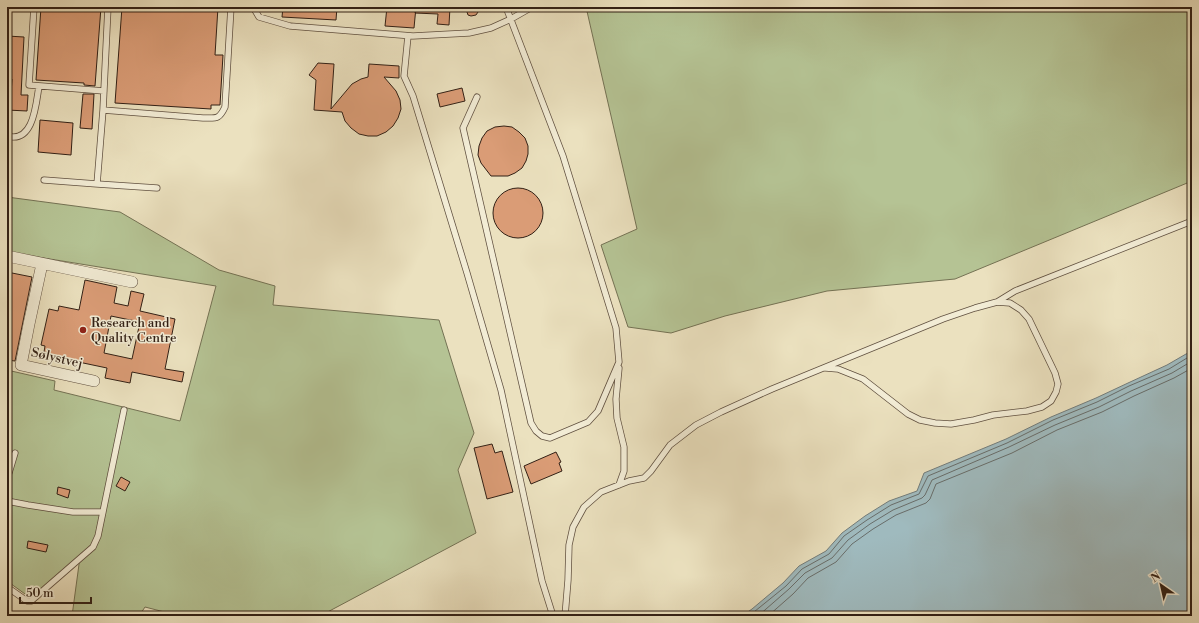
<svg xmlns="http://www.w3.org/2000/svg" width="1199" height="623" font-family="'Libre Bodoni',serif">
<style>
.green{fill:#b5c394;stroke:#747254}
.water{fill:#9fbabe;stroke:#737c7a}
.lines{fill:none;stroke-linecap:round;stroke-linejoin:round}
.shore{stroke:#686d6a;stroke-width:1}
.building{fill:#da9c76;stroke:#322015;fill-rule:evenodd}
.lane-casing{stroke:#605040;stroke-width:7}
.street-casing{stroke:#605040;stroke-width:12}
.lane{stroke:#f2ecd5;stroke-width:5.5}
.street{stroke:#f2ecd5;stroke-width:11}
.poi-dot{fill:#8f2418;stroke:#f2ecd5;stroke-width:1.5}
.labels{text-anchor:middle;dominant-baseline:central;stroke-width:3;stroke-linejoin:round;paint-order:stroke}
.poi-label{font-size:13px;fill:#322015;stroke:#f2ecd5;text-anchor:start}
.street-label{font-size:13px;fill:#322015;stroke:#f2ecd5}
</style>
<rect width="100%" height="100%" fill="#ebe1bf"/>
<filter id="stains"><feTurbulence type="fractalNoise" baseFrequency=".005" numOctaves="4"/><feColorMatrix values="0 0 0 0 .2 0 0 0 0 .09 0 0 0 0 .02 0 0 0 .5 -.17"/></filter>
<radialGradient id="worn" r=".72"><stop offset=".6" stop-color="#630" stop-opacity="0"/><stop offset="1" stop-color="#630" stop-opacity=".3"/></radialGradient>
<!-- green -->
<path class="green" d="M586,7h606v174l-237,98 -128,12 -102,25 -54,17 -43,-6 -27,-82 36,-16z
M7,197l113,15 99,58 56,16 -2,19 166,15 35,113 -16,37 18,63 -156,83h-140l-35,-9 -6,9h-67l8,-59 -48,42 -25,-18v-211l48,11 -1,9 126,31 36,-135 -203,-33 -6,36z"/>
<!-- water -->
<path class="water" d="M1192,352v264h-450l10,-7 31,-26 16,-17 27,-15 16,-18 23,-17 24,-15 28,-10 7,-18 82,-34 45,-22 45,-19 32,-15 39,-18 19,-11z"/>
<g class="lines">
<!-- shore -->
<path class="shore" d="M749,616l37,-30 16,-17 27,-15 15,-18 23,-16 24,-15 28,-11 9,-18 79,-33 46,-23 44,-18 32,-16 40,-17 18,-11 5,-2
M758,616l31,-27 16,-16 27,-15 16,-18 22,-16 23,-14 29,-12 3,-3 7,-15 77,-33 46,-22 44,-18 32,-16 41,-18 20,-12
M768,616l25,-22 15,-16 28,-16 16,-18 21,-15 23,-14 30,-12 4,-4 6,-15 76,-31 45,-23 45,-18 32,-16 40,-18 18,-10"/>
</g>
<!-- building -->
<path class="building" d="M41,7h60l-6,79 -11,-1v-2l-48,-3z
M122,7h96l-3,48h8l-3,50h-9v4l-96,-6z
M283,7h54l-1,13 -54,-3z
M387,7h29l-2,21 -29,-2z
M416,7h34l-1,18 -12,-1 1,-10 -23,-1z
M469,7h7l2,5 -2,3 -5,1 -3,-1 -1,-3z
M7,36l17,1 -3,58h7l-1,16 -20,-1v-16h4l1,-15h-5z
M318,63l16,1 -3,45 21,-25 9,-5 7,-2 1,-13 30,2v12l-15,-1 12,14 4,9 1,9 -3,9 -5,8 -7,6 -9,4h-9l-9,-2 -8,-6 -6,-7 -3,-9 -28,-2 2,-30 -7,-5z
M462,88l3,13 -25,6 -3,-13z
M83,94h11l-2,35 -12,-1z
M40,120l33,3 -2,32 -33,-3z
M504,126l8,1 7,5 6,6 3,8v8l-2,7 -4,7 -7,5 -7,3h-17l-10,-13 -3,-8 1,-9 3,-8 5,-7 8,-4z
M493 213a25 25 0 1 1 50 0a25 25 0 1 1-50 0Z
M7,272l25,5 -17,84 -8,-1z
M85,280l32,7 -3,16 14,3 3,-15 13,3 -4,17 35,8 -10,50 19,3 -2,10 -50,-10 -2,11 -25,-5 2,-10 -57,-12v-3l-6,-1 1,-6 -4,-1 8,-36 9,2 1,-5 20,4zM111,316l29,6 -8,37 -28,-6z
M492,444l3,9 7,-2 11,41 -26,7 -13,-51z
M556,452l5,10 -2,1 3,8 -31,13 -7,-18z
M121,477l9,5 -5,9 -9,-5z
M58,487l12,3 -2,8 -11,-4z
M28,541l20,4 -2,7 -19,-4z"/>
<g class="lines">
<!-- lane casing -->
<g class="lane-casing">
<path id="lane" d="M34,7l-5,78 75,6
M108,7l-5,103 100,8c13,0 16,2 22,-11l6,-100
M253,7l6,10 31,9 123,10 56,-3 22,-5 20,-9 21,-12
M408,36l-4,40 9,20 54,177 34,117 41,191 11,35
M477,97l-14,31 68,295 5,8 6,5 8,2 38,-16 10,-11 21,-49 -3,-34 -53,-172 -57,-149
M7,136c27,8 29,-33 32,-50
M44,180l53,4 6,-74
M97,184l60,4
M997,302l18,-11 177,-70
M619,368l-3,31 1,19 7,29v24l-5,14
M7,474l2,-1 6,-20
M7,501l21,4 45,7h30
M7,587l20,14h4l62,-54 5,-11 26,-126
M565,616l3,-36 1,-35 4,-18 11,-20 17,-15 28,-11 15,-3 7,-7 19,-26 26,-20 25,-13 51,-23 171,-70 32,-11 22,-6 13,1 11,7 8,9 26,54 3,11 -2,8 -5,9 -9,6 -15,4 -34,4 -19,5 -23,4 -16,-1 -15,-3 -12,-6 -45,-35 -25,-10 -12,-1"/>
</g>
<!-- street casing -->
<g class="street-casing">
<path id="street" d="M7,256l125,26
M42,264l-13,60 -8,41 73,16"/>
</g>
<!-- lane -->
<use href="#lane" class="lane"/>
<!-- street -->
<use href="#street" class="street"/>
</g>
<!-- markers -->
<circle class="poi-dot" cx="83" cy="330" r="4"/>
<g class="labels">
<!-- poi labels -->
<g class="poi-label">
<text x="91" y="323">Research and<tspan x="91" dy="15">Quality Centre</tspan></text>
</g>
<!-- street labels -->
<g class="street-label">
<text transform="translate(57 358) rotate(13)">Sølystvej</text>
</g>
</g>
<!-- margin -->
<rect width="1199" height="623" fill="none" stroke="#ebe1bf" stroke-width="24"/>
<rect x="8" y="8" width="1183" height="607" fill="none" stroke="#322015" stroke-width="2"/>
<rect x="12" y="12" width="1175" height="599" fill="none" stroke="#322015"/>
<!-- north arrow -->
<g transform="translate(1161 585) rotate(326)" stroke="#f2ecd5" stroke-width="3" paint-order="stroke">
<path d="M0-3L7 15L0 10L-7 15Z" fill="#322015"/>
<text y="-6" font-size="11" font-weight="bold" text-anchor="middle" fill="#322015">N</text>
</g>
<!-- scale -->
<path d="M20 597v6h71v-6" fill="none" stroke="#322015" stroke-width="2"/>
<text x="26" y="597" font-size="12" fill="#322015" stroke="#f2ecd5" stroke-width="3" paint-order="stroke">50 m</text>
<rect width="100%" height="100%" filter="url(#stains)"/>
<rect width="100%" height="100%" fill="url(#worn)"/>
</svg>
